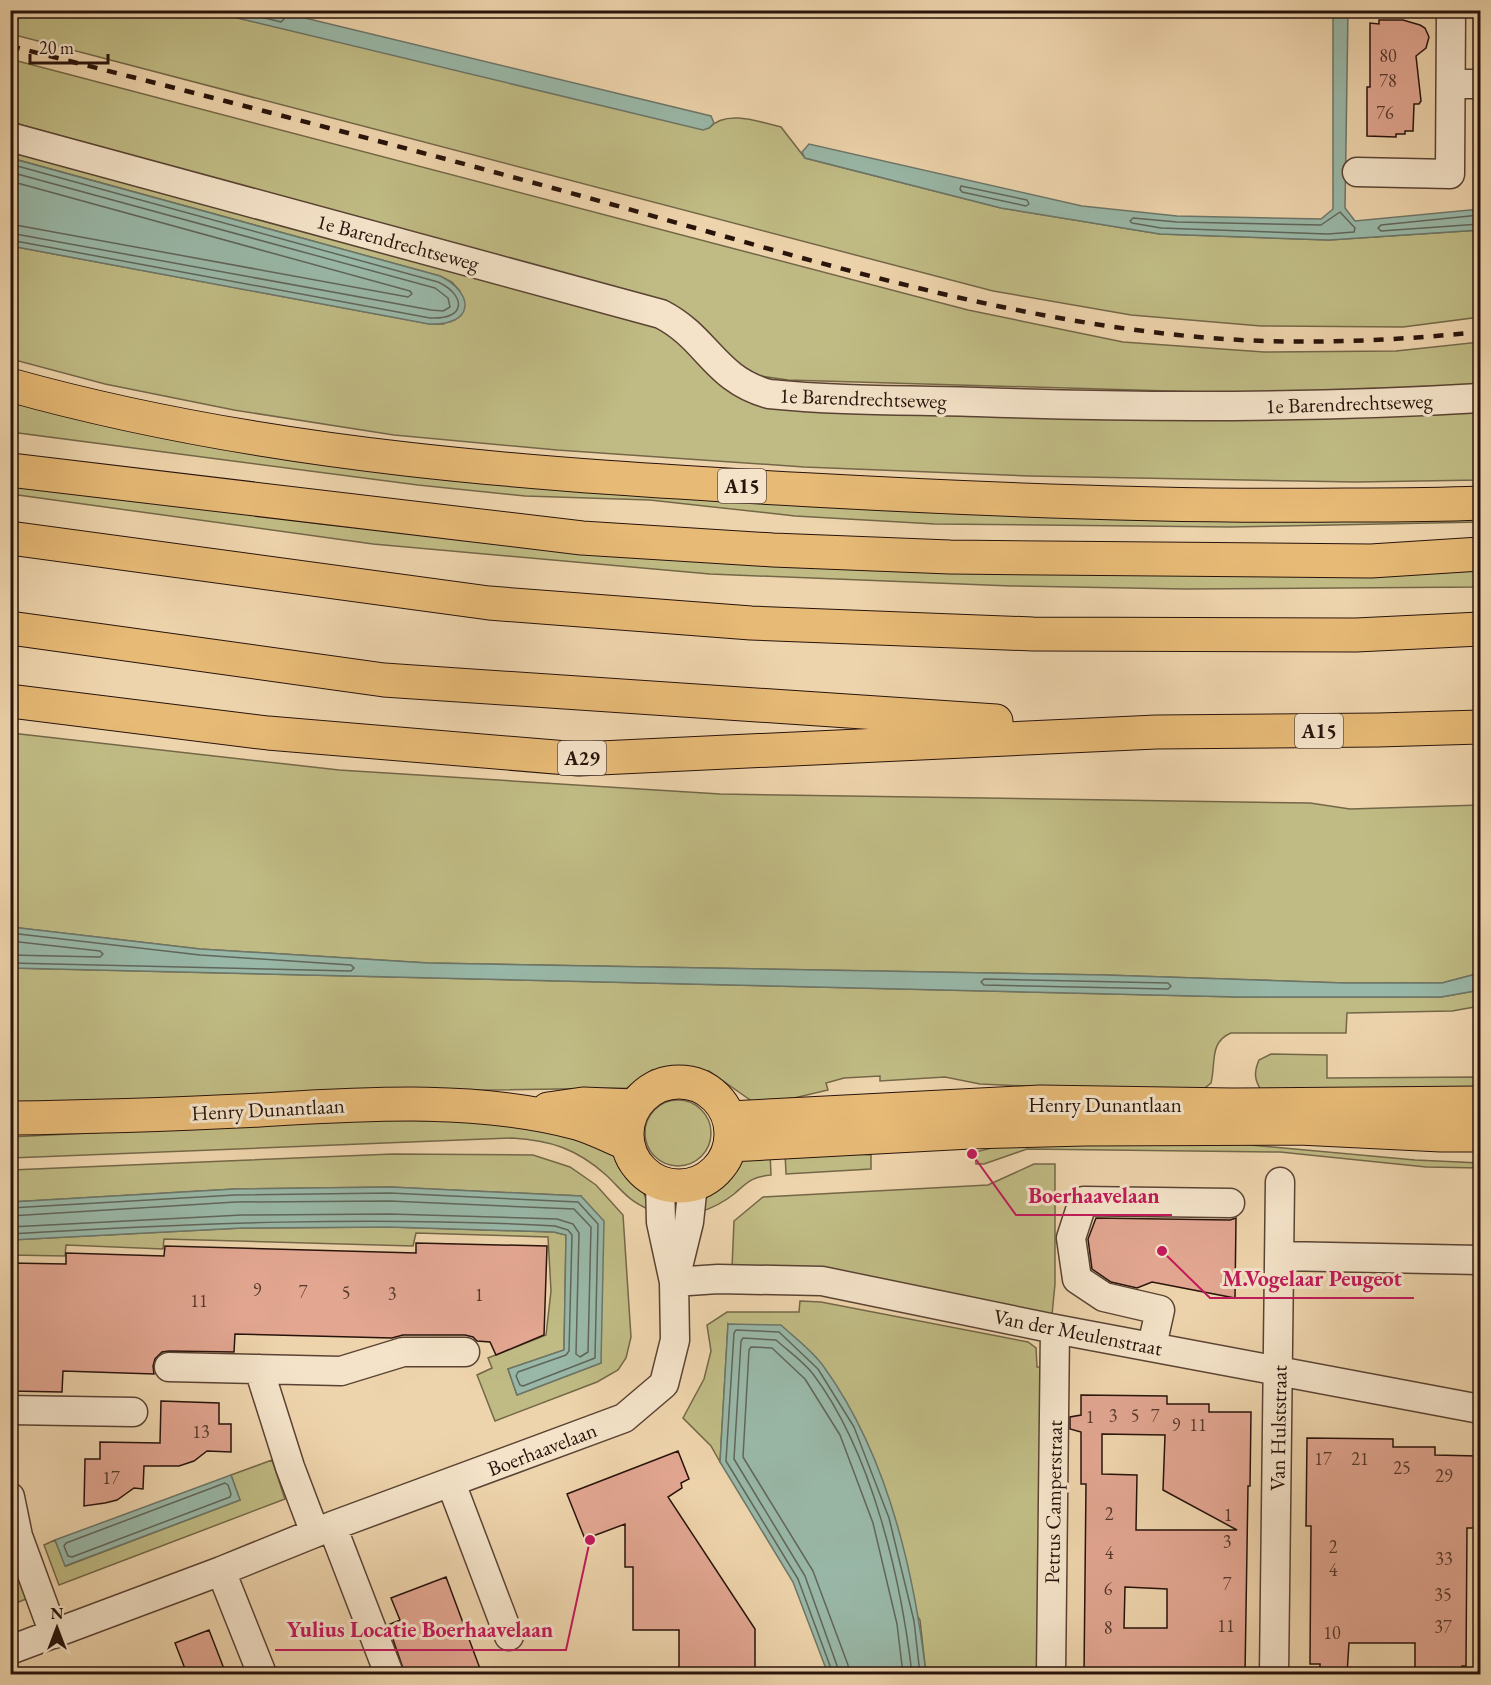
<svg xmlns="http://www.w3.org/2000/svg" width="1491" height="1685" font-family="'EB Garamond',serif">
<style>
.green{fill:#c0bb84;stroke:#746748;stroke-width:1.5}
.water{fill:#99b8a8;stroke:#6c7669;stroke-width:1.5}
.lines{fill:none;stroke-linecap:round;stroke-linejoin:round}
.shore{stroke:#60665a;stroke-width:1.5}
.building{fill:#e2a691;stroke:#28130b;stroke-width:1.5;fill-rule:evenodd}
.minor-casing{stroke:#5a4333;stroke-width:31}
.major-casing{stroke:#28130b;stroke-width:35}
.highway-casing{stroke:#28130b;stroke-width:35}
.minor{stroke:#f4e3c9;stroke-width:28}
.major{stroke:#e7ba76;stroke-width:33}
.highway{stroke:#e7ba76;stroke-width:33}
.rail{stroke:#28130b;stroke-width:4.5;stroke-dasharray:10 10;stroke-linecap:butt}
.labels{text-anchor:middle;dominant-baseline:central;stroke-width:6;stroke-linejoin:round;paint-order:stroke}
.number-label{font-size:18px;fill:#56382c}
.shield{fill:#f4e3c9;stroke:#655144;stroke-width:1.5}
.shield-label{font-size:20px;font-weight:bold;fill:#28130b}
.street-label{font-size:21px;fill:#28130b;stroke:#f4e3c9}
.leader{fill:none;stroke:#c2185b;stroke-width:2}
.callout-dot{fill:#c2185b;stroke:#f4e3c9;stroke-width:2}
.callout-label{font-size:22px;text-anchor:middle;font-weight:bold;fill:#c2185b;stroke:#f4e3c9;stroke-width:6;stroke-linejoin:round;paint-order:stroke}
</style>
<rect width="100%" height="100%" fill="#eed4ac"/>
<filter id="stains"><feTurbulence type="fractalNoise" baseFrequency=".00333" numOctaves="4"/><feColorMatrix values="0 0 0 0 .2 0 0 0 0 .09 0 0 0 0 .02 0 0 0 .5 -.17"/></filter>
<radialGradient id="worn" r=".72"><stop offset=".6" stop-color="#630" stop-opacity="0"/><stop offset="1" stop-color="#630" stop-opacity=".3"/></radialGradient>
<!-- green -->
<path class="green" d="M10,11h198l501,117c17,-19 51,-6 72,-1l24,31 196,50 159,26 169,6 151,-10v87l-77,10 -142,-1 -130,-11 -138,-24 -982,-257z
M10,59l958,251 155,32 141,10 132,-1 84,-9v48l-173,5 -519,-15 -28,-4 -23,-11 -71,-62 -655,-181z
M10,142l637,173 97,78 736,14v73l-124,2 -327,-6 -225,-9 -247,-17 -163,-15 -160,-25 -129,-26 -94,-25v-113l419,78h14l16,-33 -8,-9 -12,-6 -429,-118z
M10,398l221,46 1249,67v11l-251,5 -294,-3 -140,-8 -145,-16 -125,-4 -107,-11 -407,-53z
M10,481l312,43 235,24 923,21v18l-295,2 -174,-3 -301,-12 -337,-30 -362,-50z
M11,733l328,37 381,24 590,9 40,6 130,-4v168l-38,10h-98l-240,-8 -676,-12 -228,-14 -189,-22z
M10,968l1229,29h202l39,-7v16l-28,5 -105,2 -1,20h-115c-22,9 -15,30 -20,50l-9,7 -15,3 -207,-9 -35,-7 -65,4v-5l-36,2 -18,5 2,7 -34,8 -41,4 -44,-31 -57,-1 -25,18 -285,4 -331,14z
M1271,1054l56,1v23l153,-1v20l-219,-7c-7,-11 -7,-18 -2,-30z
M645 1133a33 33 0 1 1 66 0a33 33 0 1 1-66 0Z
M344,1120l125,1 87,10 60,23 13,20 13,14 8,22c-23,-10 -27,-19 -44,-35 -29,-26 -56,-35 -94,-37l-501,20 -1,-21z
M1034,1138l172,3 209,19 65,3v5l-54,-1 -146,-15 -253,-3 -43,15h-8l-1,-12z
M802,1150l69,5v14l-85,5 -1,-22z
M770,1153l1,22c-20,2 -23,7 -37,19 -10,8 -22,14 -34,18l6,-18 31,-31 9,-5z
M393,1154l140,1 37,12 26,18 27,30 8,122 -5,21 -8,12 -21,12 -102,39 -18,-46 15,-7 -4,-10 58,-23 5,-44 -3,-54 -132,-4 -3,13 -249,-7 -1,10 -97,-4 -1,11 -54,-1 -1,-15 232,-12 148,-1 164,5 12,3 -2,115 -56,19 9,26 84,-32 -20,-167 -191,-9 -155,2 -224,13v-32z
M1034,1164h21v120l-3,31 -320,-47 2,-47 29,-24 225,-12z
M800,1301l21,1 207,40 8,6 1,19h7l-3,307h-115l-6,-54 -192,-296 -8,138 -9,-16 -28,-28 21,-39 7,-28 -4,-26 20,-13h72z
M272,1460l13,39 -226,86 -15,-40 11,-5 11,26 174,-66 -9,-25z
M10,1554l16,45 -15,6h-1z"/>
<!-- water -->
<path class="water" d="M208,11h68l435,105 3,7 -5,5 -6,2z
M1333,11h15l-3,197 10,13 125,-12v21l-151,10 -169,-6 -159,-26 -196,-50 -3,-6 7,-8 273,62 95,10 144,3 12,-10z
M10,158l430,118c35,17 35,50 -11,48l-418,-78z
M11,927l189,22 228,14 676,12 240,8h98l38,-10v17l-39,7h-202l-1228,-29z
M390,1187l191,9 23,25 -3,142 -84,32 -9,-26 56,-19 2,-115 -12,-3 -164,-5 -148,1 -231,12v-38l224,-13z
M728,1324l53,1c14,13 32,26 43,42 62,86 90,203 102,307h-98l-35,-92 -73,-120z
M231,1475l9,25 -175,66 -10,-26z"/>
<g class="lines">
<!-- shore -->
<path class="shore" d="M233,10l48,12 3,-3 -2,-9
M10,164l428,118c28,13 29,38 -8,36l-420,-78
M10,172l425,116 13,10 2,9 -7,4 -12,-1 -421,-77
M10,181l400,110 2,3 -4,3 -398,-73
M961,186l66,14 2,4 -3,2 -64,-14 -2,-3z
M1340,212l15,16 -1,4 -26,2 -167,-6 -29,-5 -2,-2 3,-3 44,4 144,3z
M1480,215l-99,10 -3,3 3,3 99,-7
M10,933l190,22 151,10 3,3 -3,3 -341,-8
M10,941l90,10 3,3 -3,3 -90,-2
M984,979l184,4 3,3 -3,3 -184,-4 -3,-3z
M10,1208l225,-13 155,-2 188,9 20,22 -3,134 -72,28 -3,-1 -4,-9 2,-4 48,-17 3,-4 3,-116 -4,-5 -13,-4c-181,-10 -363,-3 -545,8
M10,1216l226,-14 154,-1 184,8 17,18 -3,125 -8,5 -4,-3 3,-121 -6,-9 -16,-5 -167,-5 -148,1 -232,12
M225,1483l3,2 3,9 -1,3 -158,60 -4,-1 -4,-10 2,-3z
M833,1674l-35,-95 -72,-118 8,-128 2,-3 43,2 39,37 36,58 35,91 25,103 6,53
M840,1674l-35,-98 -71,-117 7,-118 2,-3 33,2c12,11 27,21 37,34 59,78 88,205 99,300
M849,1674l-1,-9 -35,-94 -70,-114 6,-107 2,-3 21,1 33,31 35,56 33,88 24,101 6,50"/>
</g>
<!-- building -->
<path class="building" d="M1379,20h24l17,5 5,3 4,9 -3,11 -10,8 5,45 -2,3h-5l-1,27h-8v3h-9v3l-29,-1v-49h3v-64l9,1z
M1096,1218l134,2 6,-2 -1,80 -83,-16 -15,6 -26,-6 -19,-13 -4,-30z
M416,1243l131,3 -3,89 -48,20 -6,-13 -13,-1 -4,-4 -8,-2h-62l-11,3 -157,-4 -1,18 -65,-1 -7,1 -7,7 -2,7 1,8 -91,-3 -1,21 -52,-1v-128l56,1v-11l98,3 1,-10 251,7z
M1081,1395l86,1v8h42v8h42l-1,74h-2l-3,188h-39v-4h-76v4h-46l2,-190h-5v-52l-11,-3v-12l11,-2zM1102,1434l63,1 -2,55 74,40h-101l1,-55 -35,-1zM1125,1587l42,2v39h-43z
M161,1401l58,2v21h12v28l-24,-1 -13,10 -15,5h-35l-1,23 -9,-1 -17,12 -12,3 -21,3 1,-47h15v-17l60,1z
M1307,1438l86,1v8h42v8l42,1 -1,72h-9l-1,138h-4v8h-47v-31h-66l-2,31h-27v-10h-10l1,-138h-5z
M678,1451l11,28 -8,4 1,5 -14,9 87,132v41h-13v4h-63v-44h-46v-63h-8v-43l-40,15 -18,-45z
M446,1577l36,97h-77l-17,-49 12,-5 -9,-22z
M209,1630l17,44h-39l-12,-31z"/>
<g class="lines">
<!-- minor casing -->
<g class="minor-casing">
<path id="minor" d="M1451,84h29
M10,137l651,177c47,24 53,65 108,80 69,7 140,6 209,8 167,6 335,6 502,-4
M1357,172l93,2 1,-164
M1280,1256l200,4
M676,1275l13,-53 4,-38
M674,1282l44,-3 104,2 233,48 425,80
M1152,1346l8,-36 -56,-13 -27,-18 -6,-41 12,-37 147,2
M169,1367l172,4 62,-19h62
M259,1369l31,98 25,66
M10,1410l123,2
M451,1483l58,153
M10,1497l8,39 36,98
M332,1526l57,148
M221,1571l41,103
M10,1650l211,-79 111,-45 292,-108 40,-34 11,-44 -1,-58 -13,-60 -1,-40
M1051,1674l4,-345
M1274,1674l6,-492"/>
</g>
<!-- major casing -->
<g class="major-casing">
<path id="major" d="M627 1134a52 52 0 1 1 104 0a52 52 0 1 1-104 0Z
M548,1109l35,-5 51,2
M10,1118c84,-1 167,-4 250,-8 105,-6 215,-14 317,13 17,5 34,14 51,21
M729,1118l311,-16 192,3 248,-2
M730,1145l240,-13 115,-3 214,-1 142,7h39"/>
</g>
<!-- highway casing -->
<g class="highway-casing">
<path id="highway" d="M10,385c261,73 533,90 802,105 178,10 356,17 535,15 44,0 89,0 133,-2
M10,470l572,68 191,12 177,7 421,4 109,-7
M10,538l479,65 262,20 282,11 323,1 124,-6
M10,628l374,52 612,41
M10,701l258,32 311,26 577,-27 222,-2 102,-3"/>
</g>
<!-- minor -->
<use href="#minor" class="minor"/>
<!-- major -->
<use href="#major" class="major"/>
<!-- highway -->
<use href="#highway" class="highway"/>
<!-- rail -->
<path class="rail" d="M10,46c194,49 387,99 579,152 194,54 389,116 589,137 101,11 202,7 302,-3"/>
</g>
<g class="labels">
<!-- number labels -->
<g class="number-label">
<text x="1388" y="55">80</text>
<text x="1388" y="80">78</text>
<text x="1385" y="112">76</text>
<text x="257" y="1289">9</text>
<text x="303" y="1291">7</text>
<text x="346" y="1292">5</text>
<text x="392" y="1293">3</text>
<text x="479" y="1294">1</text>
<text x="199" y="1300">11</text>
<text x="1113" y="1415">3</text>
<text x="1135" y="1415">5</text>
<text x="1155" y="1415">7</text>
<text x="1090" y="1416">1</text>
<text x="1176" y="1424">9</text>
<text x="1198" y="1424">11</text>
<text x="201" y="1431">13</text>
<text x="1323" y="1458">17</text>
<text x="1360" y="1458">21</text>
<text x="1402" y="1467">25</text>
<text x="1444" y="1475">29</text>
<text x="111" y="1477">17</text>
<text x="1109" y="1513">2</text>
<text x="1228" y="1514">1</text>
<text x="1227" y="1541">3</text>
<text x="1333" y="1546">2</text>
<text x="1109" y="1552">4</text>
<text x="1444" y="1558">33</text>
<text x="1333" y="1569">4</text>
<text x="1227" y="1583">7</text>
<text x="1108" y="1588">6</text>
<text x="1443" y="1594">35</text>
<text x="1226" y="1625">11</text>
<text x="1443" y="1626">37</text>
<text x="1108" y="1627">8</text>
<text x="1332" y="1632">10</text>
</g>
<!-- shield labels -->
<g class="shield">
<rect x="718" y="469" width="48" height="34" rx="4.5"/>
<rect x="1295" y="714" width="48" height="34" rx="4.5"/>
<rect x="558" y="741" width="48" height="34" rx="4.5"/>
</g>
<g class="shield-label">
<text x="742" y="486">A15</text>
<text x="1319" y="731">A15</text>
<text x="582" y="758">A29</text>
</g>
<!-- street labels -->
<g class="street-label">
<text transform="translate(398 242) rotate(15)">1e Barendrechtseweg</text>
<text transform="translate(863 398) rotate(2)">1e Barendrechtseweg</text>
<text transform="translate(1349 403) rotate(-2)">1e Barendrechtseweg</text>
<text x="1105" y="1104">Henry Dunantlaan</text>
<text transform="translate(268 1109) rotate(-3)">Henry Dunantlaan</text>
<text transform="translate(1078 1332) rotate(11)">Van der Meulenstraat</text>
<text transform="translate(1278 1428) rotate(-89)">Van Hulststraat</text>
<text transform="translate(542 1449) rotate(-21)">Boerhaavelaan</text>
<text transform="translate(1053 1502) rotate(-89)">Petrus Camperstraat</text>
</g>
</g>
<!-- callouts -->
<path class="leader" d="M972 1154L1016 1215H1172M1162 1251L1210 1298H1414M590 1540L566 1650H275"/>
<g class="callout-dot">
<circle cx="972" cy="1154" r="6"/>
<circle cx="1162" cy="1251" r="6"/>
<circle cx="590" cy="1540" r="6"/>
</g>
<g class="callout-label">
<text x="1094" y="1203">Boerhaavelaan</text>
<text x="1312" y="1286">M.Vogelaar Peugeot</text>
<text x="420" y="1637">Yulius Locatie Boerhaavelaan</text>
</g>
<!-- margin -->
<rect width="1491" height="1685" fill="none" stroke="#eed4ac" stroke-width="36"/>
<rect x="12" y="12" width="1467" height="1661" fill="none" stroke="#28130b" stroke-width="3"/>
<rect x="18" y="18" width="1455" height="1649" fill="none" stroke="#28130b" stroke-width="1.5"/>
<!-- north arrow -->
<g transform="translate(57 1628)" stroke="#f4e3c9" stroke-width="4.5" paint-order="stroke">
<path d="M0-4.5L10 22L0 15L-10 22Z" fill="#28130b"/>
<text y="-9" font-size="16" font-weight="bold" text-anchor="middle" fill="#28130b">N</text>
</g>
<!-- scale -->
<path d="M30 54v9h78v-9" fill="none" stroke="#28130b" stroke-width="3"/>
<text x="39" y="54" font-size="18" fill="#28130b" stroke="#f4e3c9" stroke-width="4.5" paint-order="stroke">20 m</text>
<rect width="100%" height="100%" filter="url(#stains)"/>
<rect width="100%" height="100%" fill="url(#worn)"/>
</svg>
